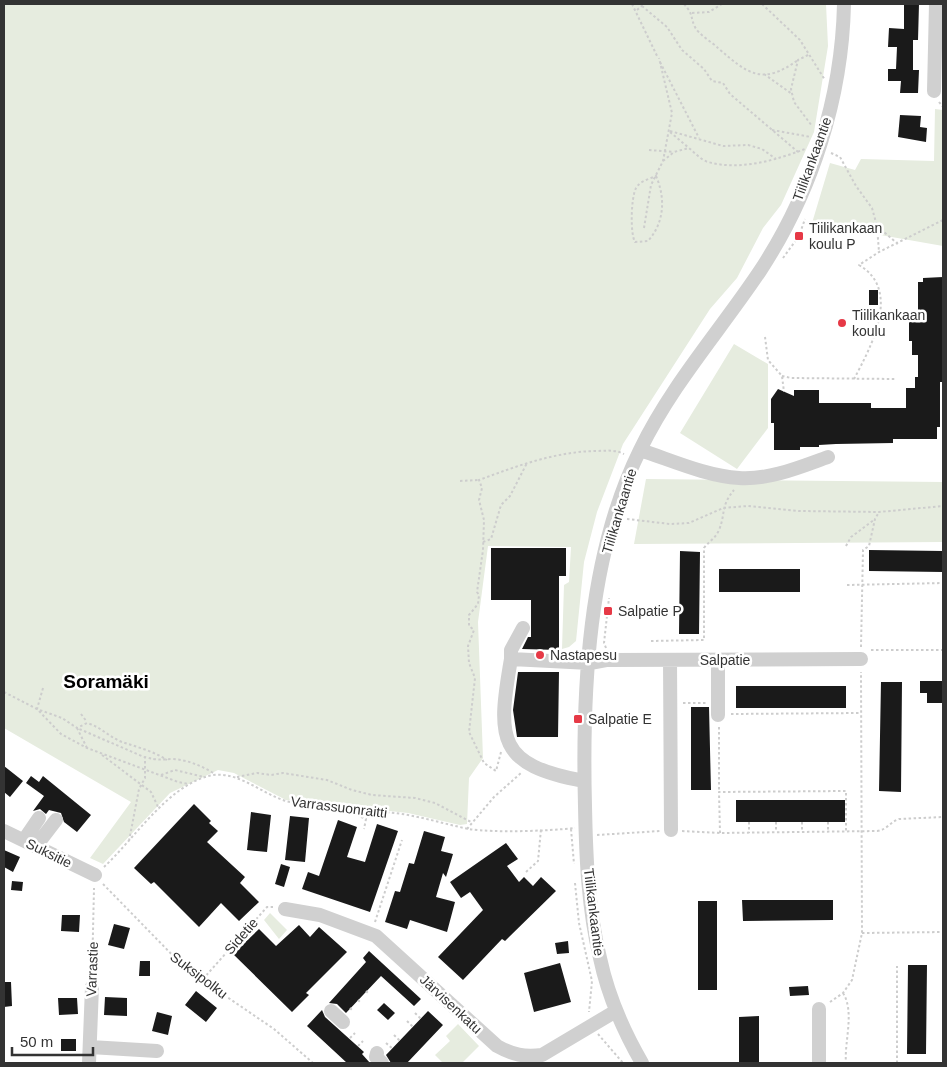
<svg xmlns="http://www.w3.org/2000/svg" width="947" height="1067" font-family="Arial,sans-serif">
<style>
.green{fill:#e6ecdf}
.building{fill:#1a1a1a}
.lines{fill:none;stroke-linecap:round;stroke-linejoin:round}
.path{stroke:#cdcdcd;stroke-width:2;stroke-dasharray:2.5 2.5;stroke-linecap:butt}
.minor{stroke:#d0d0d0;stroke-width:14}
.poi-dot{fill:#e63946;stroke:#fff;stroke-width:2}
.labels{text-anchor:middle;dominant-baseline:central;stroke-width:5;stroke-linejoin:round;paint-order:stroke}
.street-label{font-size:14px;fill:#333;stroke:#fff}
.poi-label{font-size:14px;fill:#333;stroke:#fff;text-anchor:start}
.district-label{font-size:19px;font-weight:bold;fill:#000;stroke:#fff}
</style>
<rect width="100%" height="100%" fill="#fff"/>
<!-- green -->
<path class="green" d="M4,4h822l2,42 -14,86 -33,73 -18,23 -26,50 -27,31 -87,135 -26,68 -13,50 -8,79 -7,6 -7,2 2,-64 5,-3 2,-35 -83,-1 -10,76 5,136 -14,20 -2,46 -7,1 -52,-12 -122,-13 -52,-27 -16,-3 -48,23 -67,71 -13,-6 41,-56 -127,-74z
M935,109l8,1v136l-131,-23 18,-60 25,7 6,-11 73,2z
M734,344l34,20v64l-31,41 -57,-36z
M646,479l297,3v60l-309,2z
M270,913l17,17 -8,9 -15,-19z
M458,1024l21,22 -17,17h-19l-8,-8 15,-14 -4,-5z"/>
<!-- building -->
<path class="building" d="M904,4h15l-1,36h-5v30h6l-1,23h-18l1,-12h-13v-12h8l1,-22h-9l1,-19 15,1z
M900,115l21,1 -1,11 7,1 -1,14 -28,-5z
M943,277v105h-3v45h-3v12h-44v4l-57,1 -17,1v2h-19v3h-26v-27h-3v-24l7,-10 16,7v-6h25v13h52v5h35v-20h9v-11h3v-22h-6v-14h-3v-28h9v-31h5v-4z
M869,290h9v15h-9z
M491,548h75v28h-7v74l-37,-1 6,-12h3v-37h-40z
M869,550l74,1v21l-74,-1z
M680,551l20,1 -1,82h-20z
M719,569h81v23h-81z
M518,672h41l-1,65h-41l-4,-27z
M920,681h23v22h-16v-10h-7z
M881,682h21l-1,110 -22,-1z
M736,686h110v22h-110z
M691,707h18l2,83h-20z
M4,766l19,15 -13,16 -6,-5z
M31,776l8,6 4,-6 48,39 -14,17 -13,-10 -3,-9 -12,-3 -3,4 -6,-5 -7,2 11,-15 -18,-13z
M736,800h109v22h-109z
M194,804l17,17 -2,2 9,8 -11,11 38,35 -5,6 19,19 -20,19 -18,-18 -22,24 -45,-45 -3,2 -17,-16z
M251,812l20,3 -4,37 -20,-2z
M290,816l19,2 -4,44 -20,-2z
M338,820l19,7 -10,30 18,5 12,-38 21,7 -28,81 -68,-23 6,-17 11,4z
M424,831l21,6 -4,14 12,3 -7,23 -3,-4 -7,24 19,5 -8,30 -37,-12 -3,9 -22,-7 10,-31 5,1 9,-29 5,1z
M506,843l12,16 -11,7 12,16 5,-5 9,9 8,-9 15,14 -51,50 -3,-2 -39,41 -25,-23 45,-47 -13,-18 -9,6 -11,-16z
M4,850l16,7 -7,15 -9,-5z
M281,864l9,3 -6,20 -9,-3z
M12,881l11,1 -1,9 -11,-1z
M742,900h91v20l-90,1z
M698,901h19v89h-19z
M62,915h18l-1,17 -18,-1z
M114,924l16,4 -6,21 -16,-4z
M299,925l11,12 9,-10 28,25 -41,41 3,2 -17,17 -59,-58 26,-25 17,17z
M568,941l1,12 -12,1 -2,-11z
M369,951l52,48 -7,7 -33,-30 -35,37 -9,-9 -8,-1 37,-41 -3,-4z
M140,961h10v15h-11z
M560,963l11,39 -37,10 -10,-39z
M908,965h19l-1,89h-19z
M4,982h7l1,24 -8,1z
M808,986l1,9 -19,1 -1,-9z
M196,991l21,17 -11,14 -21,-17z
M105,997l22,1v18l-23,-1z
M58,998h19l1,16 -19,1z
M384,1003l11,10 -7,7 -11,-10z
M322,1010l3,7 39,35 -2,2 8,9h-23l-40,-37z
M428,1011l15,14 -36,38h-16l-5,-8z
M157,1012l15,4 -4,19 -16,-4z
M759,1016v47h-20v-46z
M61,1039h15v12h-15z"/>
<g class="lines">
<!-- path -->
<path class="path" d="M632,4l26,54
M684,4c10,11 6,13 11,23 4,8 17,15 23,21 30,26 44,38 80,12
M762,4l38,36 25,40
M642,6l25,21 15,23 22,19 8,12 11,2 7,11 68,58
M637,10l7,-6
M692,13l17,-1 13,-8
M808,55l-10,5 -7,29 3,13 18,24
M660,62l39,76
M764,74l28,20
M939,102l4,5
M772,130l39,7
M670,131l53,15 25,-1 14,4 14,10
M670,132l19,16
M649,150l25,2
M831,153l9,4 16,29 16,22 5,18 2,26
M663,161l11,-9 15,-4c6,5 12,12 19,14 32,9 68,-2 97,-13
M656,176c10,23 8,47 -8,65l-13,1c-5,-9 -4,-44 1,-54 4,-7 13,-9 20,-12z
M877,226l21,18
M644,228l7,-43 12,-24 9,-48 -13,-55
M783,258l16,-22 6,-17
M765,337l3,23 14,16 2,16
M782,376l9,2 104,1
M854,379c17,-32 48,-89 5,-114l20,-13 64,-32
M460,481l19,-1
M627,519l43,5 19,-1 34,-15 25,-2 51,5 80,1 64,-6
M483,542l8,-3 10,-34 9,-9 17,-33
M846,546l5,-9 24,-18
M847,585l96,-2
M651,641l53,-1v-92c5,-7 11,-9 15,-18 7,-17 1,-23 15,-40
M861,647l2,-97 6,-4 6,-27 4,-7
M606,648l-2,-5 5,-45
M871,650h72
M43,688l-6,21 25,9 15,10 10,-5c14,4 22,14 35,19 15,5 31,9 45,18
M4,692l33,17 24,25 26,14 91,34 11,2
M683,703h23
M81,714l6,8
M731,714l130,-1
M719,727v65
M87,748l-10,-20 67,29
M501,752l-5,19 -12,-8 -15,-31 6,-54 -6,-15 -1,-17 6,-16 -5,-4v-11l9,-11 1,-9 -2,-3 6,-42 1,-30 -5,-20 3,-12 -3,-8c38,-14 75,-28 116,-29 10,0 19,-2 29,3
M102,755l49,37 8,17
M161,775l14,-5 29,7
M237,777l20,-4 14,2 12,-2 44,7 25,10 20,5 43,3 20,5 36,19
M361,812v5l5,2 -2,10
M749,822v11
M776,822v10
M802,822v10
M828,822v10
M467,829l27,-32 27,-24
M571,829l3,35
M682,831l38,2 157,-2c10,-1 13,-9 22,-12l44,-2
M720,833l-1,-41 127,-1v41
M597,835l63,-4
M129,841l10,-52 6,-11v-21c13,4 17,2 28,2 15,1 29,7 42,15
M104,867c30,-28 61,-77 101,-90 30,-10 54,16 81,24 35,10 73,8 109,12 25,3 49,11 74,16 26,4 78,2 106,-1
M526,872l12,-11 3,-32
M575,883l4,40 13,58 -3,31
M103,884l83,85 88,60 39,34
M375,922l27,-82
M862,933l81,-1
M92,975l2,-87
M203,979l64,-72h6
M366,991l3,3
M843,993c12,19 1,49 3,70
M358,1000l3,3
M830,1002l13,-9 9,-13 10,-47 -1,-261
M350,1008l3,3
M415,1013l6,6
M407,1021l6,6
M598,1034l25,29
M394,1035l6,6
M350,1038l5,-5
M386,1043l7,6
M358,1046l5,-5
M897,1063v-97"/>
<!-- minor -->
<path class="minor" d="M934,91l2,-87
M640,450c31,10 66,26 99,28 31,2 61,-11 89,-21
M511,659v-9l12,-22
M670,660l1,170
M718,660v55
M584,781c-87,-16 -87,-42 -73,-122l79,4 16,-3 255,-1
M4,831l91,44
M24,840l15,-22
M36,846l20,-26
M285,909l35,6 56,21 121,110c16,9 27,11 45,9l74,-44
M331,1011l12,11
M90,1047l67,4
M377,1053l-1,4 6,6
M89,1063l3,-76
M642,1063c-19,-33 -34,-67 -42,-105 -12,-49 -14,-101 -15,-152 -3,-115 3,-251 55,-356 32,-66 80,-119 120,-179 52,-79 82,-173 84,-267
M819,1063v-54"/>
</g>
<!-- markers -->
<g class="poi-dot">
<rect x="794" y="231" width="10" height="10" rx="2.5"/>
<circle cx="842" cy="323" r="5"/>
<rect x="603" y="606" width="10" height="10" rx="2.5"/>
<circle cx="540" cy="655" r="5"/>
<rect x="573" y="714" width="10" height="10" rx="2.5"/>
</g>
<g class="labels">
<!-- street labels -->
<g class="street-label">
<text transform="translate(812 159) rotate(-70)">Tiilikankaantie</text>
<text transform="translate(619 511) rotate(-73)">Tiilikankaantie</text>
<text x="725" y="660">Salpatie</text>
<text transform="translate(339 807) rotate(7)">Varrassuonraitti</text>
<text transform="translate(49 853) rotate(26)">Suksitie</text>
<text transform="translate(594 912) rotate(83)">Tiilikankaantie</text>
<text transform="translate(241 936) rotate(-49)">Sidetie</text>
<text transform="translate(92 969) rotate(-88)">Varrastie</text>
<text transform="translate(199 975) rotate(37)">Suksipolku</text>
<text transform="translate(451 1004) rotate(43)">Järvisenkatu</text>
</g>
<!-- poi labels -->
<g class="poi-label">
<text x="809" y="228">Tiilikankaan<tspan x="809" dy="16">koulu P</tspan></text>
<text x="852" y="315">Tiilikankaan<tspan x="852" dy="16">koulu</tspan></text>
<text x="618" y="611">Salpatie P</text>
<text x="550" y="655">Nastapesu</text>
<text x="588" y="719">Salpatie E</text>
</g>
<!-- district labels -->
<g class="district-label">
<text x="106" y="681">Soramäki</text>
</g>
</g>
<!-- border -->
<rect width="947" height="1067" fill="none" stroke="#333333" stroke-width="10"/>
<!-- scale -->
<path d="M12 1047v8h81v-8" fill="none" stroke="#333333" stroke-width="2.5"/>
<text x="20" y="1047" font-size="15" fill="#333333" stroke="#ffffff" stroke-width="4" paint-order="stroke">50 m</text>
</svg>
